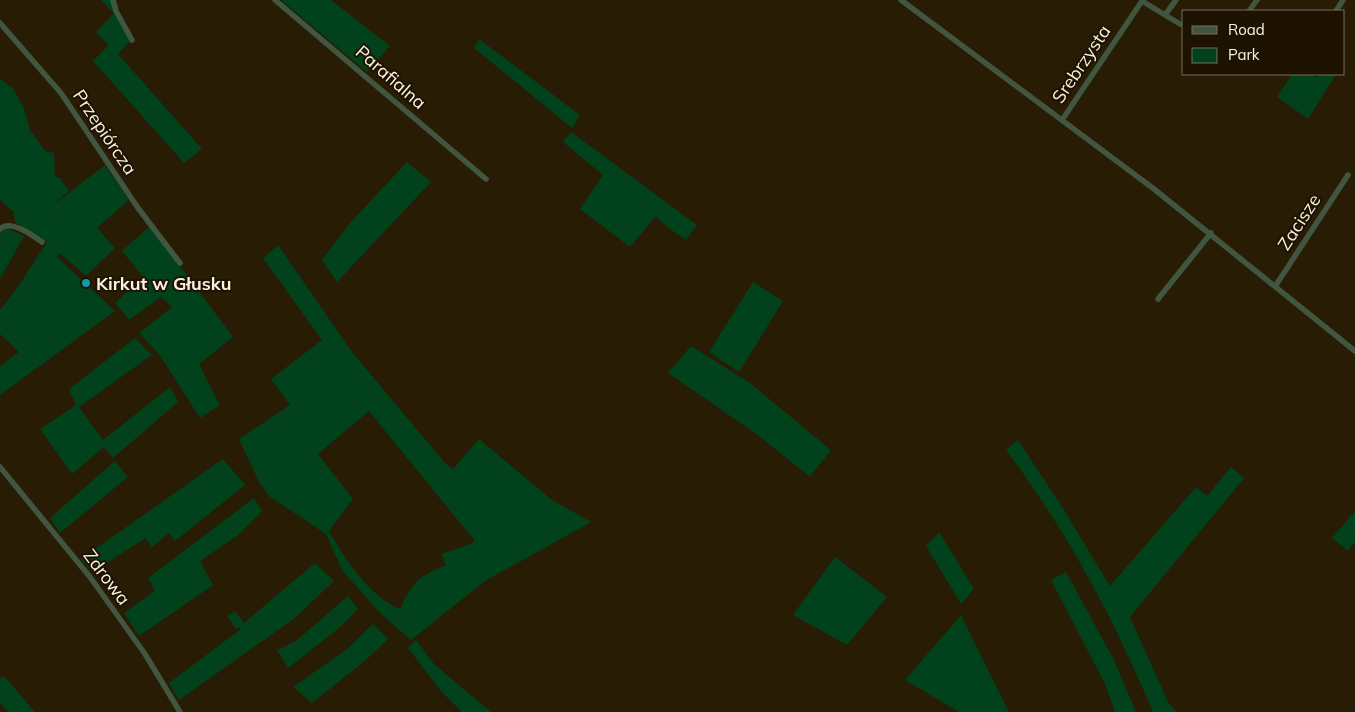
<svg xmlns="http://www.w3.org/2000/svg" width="1355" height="712" font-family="Mulish,sans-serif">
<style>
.green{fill:#01421c;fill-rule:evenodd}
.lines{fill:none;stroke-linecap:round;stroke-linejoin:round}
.minor{stroke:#405640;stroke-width:5.5}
.culture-dot{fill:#0f9aa8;stroke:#1e1200;stroke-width:2}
.labels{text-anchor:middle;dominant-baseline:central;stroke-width:4;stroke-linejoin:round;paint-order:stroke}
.street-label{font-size:18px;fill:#faf2e3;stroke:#1e1200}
.poi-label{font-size:18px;font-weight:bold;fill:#faf2e3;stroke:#1e1200;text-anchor:start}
</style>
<rect width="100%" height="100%" fill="#281c04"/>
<!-- green -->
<path class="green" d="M101,0h11l2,13 16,28 -12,13 84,95 -18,14 -91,-102 16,-16 -13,-13 18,-19z
M281,0h50l59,46 -23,26z
M479,39l101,76 -8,13 -98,-80z
M1292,74h18l7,4 2,-4h17l-28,45 -31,-22z
M0,79l13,9 11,20 6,22 15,21 9,2 1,24 5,1 9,13 -21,18 57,-44 24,35 -32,28 18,20 -29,28 -26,-23 -3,4 58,54 -115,84v-29l19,-14 -19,-18v-24l18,-23 29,-45 -32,-20 -1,-10 -14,-12z
M571,132l126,93 -11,15 -19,-13 -11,-11 -26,31 -50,-38 23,-34 -40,-33z
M407,162l24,20 -94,100 -15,-22 28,-37z
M150,226l83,111 -34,27 21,41 -20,13 -41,-64 -20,-21 33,-26 -11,-10 -32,23 -14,-17 28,-26 -21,-26z
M6,228l18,8 -24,43v-46z
M278,245l74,107 93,111 8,6 26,-30 73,61 39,22 -106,59 -74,59 -32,-28 -37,-42 -16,-36 -57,-38 -10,-14 -20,-43 51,-34 -19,-26 51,-39 -59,-82zM369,411l105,129 -1,3 -32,11 5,11c-28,12 -33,16 -46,44 -29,-11 -56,-51 -71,-78l24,-32 -35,-45z
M753,282l30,19 -44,71 -30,-20z
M135,338l17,17 -73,52 24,33 67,-53 8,15 -65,56 -9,-11 -32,27 -32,-45 36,-24 -7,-16z
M691,346l59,37 81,67 -21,27 -55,-44 -87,-60z
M1018,440l46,70 46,76 86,-99 11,9 24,-29 13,11 -114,139 38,85 9,10h-24c-39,-93 -86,-181 -147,-262z
M223,459l22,26 -70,56 -6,-8 -17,14 -6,-9 -54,34 -11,-13z
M115,461l13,16 -68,56 -10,-15z
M254,498l8,13 -25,25 -37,25 13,24 -74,51 -15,-23 31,-22 -7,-13z
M1355,511v31l-7,9 -16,-13z
M939,532l35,57 -13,15 -35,-58z
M835,557l52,40 -40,48 -54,-30z
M315,563l19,18 -39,37 -116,82 -10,-17 72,-54 -2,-2 -3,2 -9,-13 8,-5 9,12z
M1066,572l47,86 23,54h-21l-11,-30 -53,-102z
M348,596l10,13 -18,18 -52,41 -11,-18 19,-9z
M961,615l48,97h-50l-54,-32z
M373,624l15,15 -22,21 -54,43 -19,-16 53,-37z
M416,640l18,24 57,48h-29l-22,-22 -32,-42z
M4,676l31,36h-27l-8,-9v-24z"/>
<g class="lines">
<!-- minor -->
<path class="minor" d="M113,0l3,11 16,29
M275,0l211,179
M901,0l253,189 201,162
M1249,11l8,-11
M1336,11l7,-11
M1165,15l15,9
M0,23l61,70 77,115 42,55
M1062,120l80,-119 23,14 11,-15
M0,229c11,-10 32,6 42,13
M1276,285l72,-110
M1158,299l53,-66
M0,467l90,110 55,77 35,58"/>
</g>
<!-- markers -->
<circle class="culture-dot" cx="86" cy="283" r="5"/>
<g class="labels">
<!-- street labels -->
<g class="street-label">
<text transform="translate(1081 64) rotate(-56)">Srebrzysta</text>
<text transform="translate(391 77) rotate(41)">Parafialna</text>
<text transform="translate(105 132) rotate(56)">Przepiórcza</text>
<text transform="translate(1299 222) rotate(-57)">Zacisze</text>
<text transform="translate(107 577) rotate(53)">Zdrowa</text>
</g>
<!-- poi labels -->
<g class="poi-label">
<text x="96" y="283">Kirkut w Głusku</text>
</g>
</g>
<!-- legend -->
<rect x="1182" y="10" width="162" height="65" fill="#1e1200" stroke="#766c5b"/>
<rect x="1192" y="26" width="25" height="8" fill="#405640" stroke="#766c5b"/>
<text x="1228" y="35" font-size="15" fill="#faf2e3">Road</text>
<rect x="1192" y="48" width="25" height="15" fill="#01421c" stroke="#766c5b"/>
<text x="1228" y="60" font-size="15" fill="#faf2e3">Park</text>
</svg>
